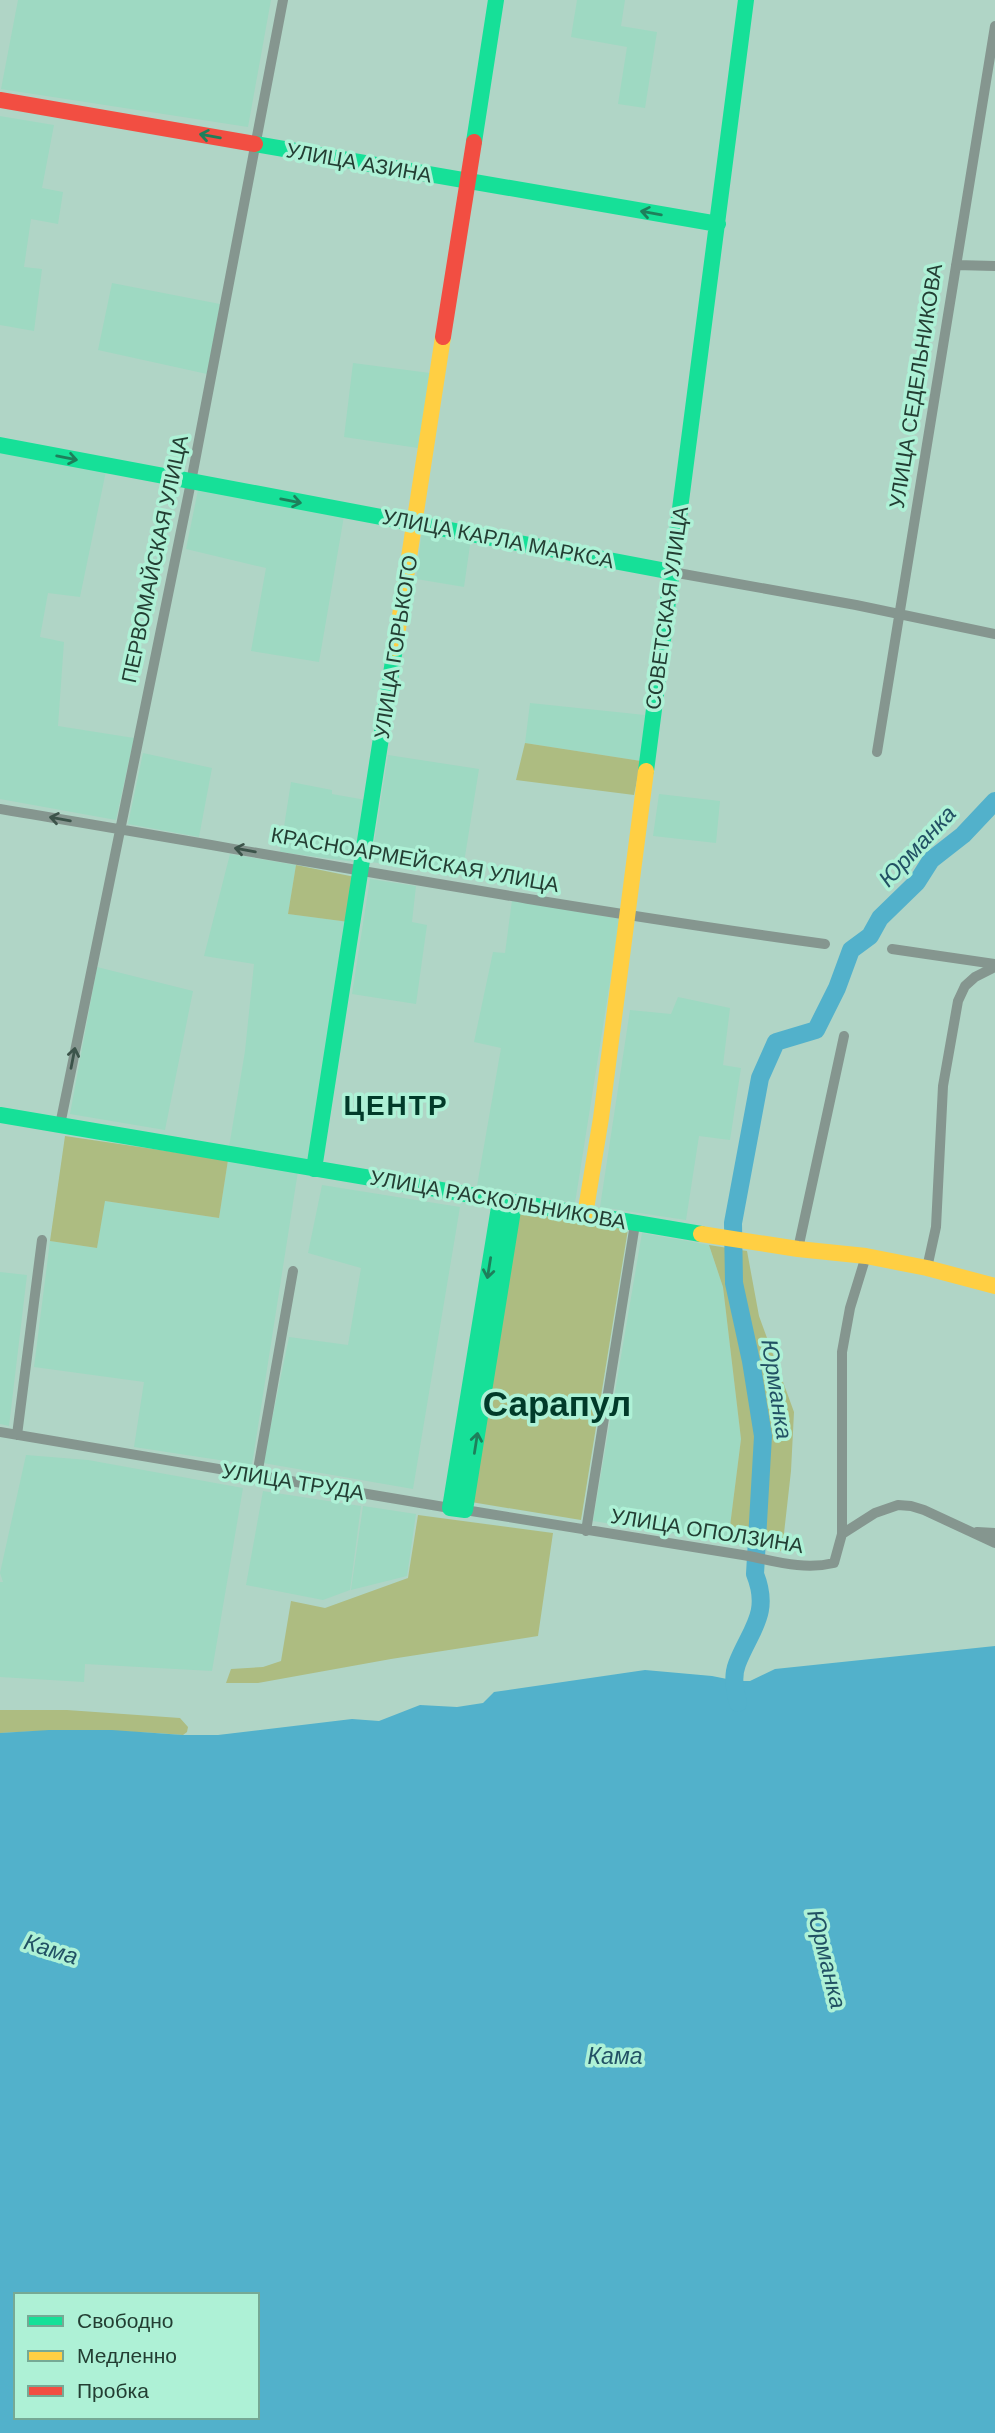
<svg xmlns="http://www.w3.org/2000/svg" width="995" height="2433" font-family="'DM Sans',sans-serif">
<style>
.built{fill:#9ed9c2}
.green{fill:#adbc81}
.water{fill:#52b1cb;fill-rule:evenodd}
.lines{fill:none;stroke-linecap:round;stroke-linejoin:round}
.river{stroke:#52b1cb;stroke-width:18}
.street{stroke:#85968f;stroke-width:10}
.fast{stroke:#16e098;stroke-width:16}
.slow{stroke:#ffcf43;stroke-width:16}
.jam{stroke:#f24e42;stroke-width:16}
.oneway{stroke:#1e7f5b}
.oneway2{stroke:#3c544a}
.labels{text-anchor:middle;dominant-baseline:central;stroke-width:7;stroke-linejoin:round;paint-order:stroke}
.street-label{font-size:21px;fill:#233e33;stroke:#aef1d6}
.water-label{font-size:23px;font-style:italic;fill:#225164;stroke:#aef1d6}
.district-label{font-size:28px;font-weight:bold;letter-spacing:2px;fill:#013a29;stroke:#aef1d6}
.town-label{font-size:35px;font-weight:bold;fill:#013a29;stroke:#aef1d6}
</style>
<rect width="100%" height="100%" fill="#b0d5c6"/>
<!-- built -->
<path class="built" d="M18,0h253l-23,127 -247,-38z
M577,0h48l-4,26 36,6 -12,76 -27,-4 9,-57 -56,-10z
M0,116l54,9 -12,63 21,4 -5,32 -27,-5 -7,48 18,2 -8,62 -34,-6z
M112,283l108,21 -13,70 -109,-24z
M353,363l77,10 -12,75 -74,-11z
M0,453l106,18 -26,126 -32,-4 -8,44 24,5 -6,84 76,12 -18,82 -116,-21z
M198,490l146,26 -25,146 -68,-11 15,-83 -80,-19z
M422,529l49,9 -7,49 -48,-8z
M530,703l115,12 -4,46 -116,-18z
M143,753l69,15 -13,69 -71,-13z
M388,755l91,14 -17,106 -91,-13z
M291,782l41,8v4l34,6 -11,62 -75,-10z
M659,794l61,7 -4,42 -63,-7z
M230,854l66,11 -8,49 61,8 -40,238 -80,-13 16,-96 9,-87 -50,-8z
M370,879l46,7 -4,36 15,3 -11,79 -64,-10z
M512,900l108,19 -45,284 -98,-17 24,-138 -27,-6 19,-90 12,1z
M97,967l96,24 -28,139 -95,-16z
M678,997l52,11 -7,57 18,3 -11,72 -31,-4 -13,84 -86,-13 30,-197 41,4z
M228,1160l70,11 -46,294 -118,-18 10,-65 -110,-15 16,-126 47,7 7,-47 115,17z
M322,1185l138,22 -47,282 -150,-26 26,-126 59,8 13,-77 -53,-15z
M642,1233l67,12 14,42 18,152 -13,103 -135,-21z
M0,1272l27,3 -18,151 -9,-2z
M26,1455l62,5 155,28 -31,183 -127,-7 -1,18 -84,-5v-95h3l-3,-9z
M263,1491l98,15 -11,84 -27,10 -77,-15z
M363,1506l53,8 -9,62 -56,14z"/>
<!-- green -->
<path class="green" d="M525,743l116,18 -7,34 -118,-15z
M296,865l59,12 -6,45 -61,-8z
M65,1136l163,24 -9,58 -114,-17 -8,47 -47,-7z
M519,1211l109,18 -47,291 -110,-18z
M709,1245l38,6 12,65 35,96 -3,59 -9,80 -54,-9 13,-103 -18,-152z
M418,1515l135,18 -15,103 -147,23 -133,24h-32l5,-14 32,-2 18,-6 10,-60 34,7 83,-30z
M0,1710h67l113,8 8,9 -1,5 -4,3c-62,-5 -121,-6 -183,-2z"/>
<!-- water -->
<path class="water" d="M995,1646v787h-995v-700l49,-3h63l71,5h35l134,-16 27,2 41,-16 37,2 26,-4 11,-11 151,-22 67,6 25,5h13l25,-12zM16,2295h241v122h-241z"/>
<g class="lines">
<!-- river -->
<path class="river" d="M738,1703c-3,-13 -6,-26 -1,-39 13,-34 34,-50 18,-90l8,-138 -12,-75 -17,-78 -1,-60 27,-145 16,-36 40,-12 21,-42 14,-38 19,-14 10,-18 37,-36 14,-22 32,-25 32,-34"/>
<!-- street -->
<path class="street" d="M956,265l39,1
M672,572l184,33 139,29
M877,752l118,-726
M0,809c275,46 549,97 825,135
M892,949l103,15
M60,1125l131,-643 92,-482
M798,1249l46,-213
M927,1268l9,-41 7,-141 15,-85 7,-15 10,-9 20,-10
M0,1432l450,76
M17,1435l25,-195
M257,1475l36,-204
M465,1510l284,46c29,6 56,14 85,7l8,-29v-182l8,-44 16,-52
M586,1531l49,-307
M977,1532l18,1
M842,1534l33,-21 23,-8 13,1 13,4 71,33"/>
<!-- fast -->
<path class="fast" d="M474,142l22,-142
M255,144l463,80
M0,445l672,127
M646,771l100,-771
M0,1115l701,119
M314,1169l81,-521
M500,1201l-50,307 15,2 49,-306"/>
<!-- slow -->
<path class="slow" d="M395,648l48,-311
M585,1215l16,-97 45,-347
M701,1234l97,15 68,7 61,12 68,18"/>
<!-- jam -->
<path class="jam" d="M0,100l255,44
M443,337l31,-195"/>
</g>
<!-- one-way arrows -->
<defs><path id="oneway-shaft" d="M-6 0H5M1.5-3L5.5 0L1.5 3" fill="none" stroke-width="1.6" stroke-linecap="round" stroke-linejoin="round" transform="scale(1.75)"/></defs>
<g class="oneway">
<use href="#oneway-shaft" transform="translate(210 136) rotate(-170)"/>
<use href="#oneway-shaft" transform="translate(651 213) rotate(-170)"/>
<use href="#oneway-shaft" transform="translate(67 458) rotate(11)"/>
<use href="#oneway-shaft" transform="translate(291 501) rotate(11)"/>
<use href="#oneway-shaft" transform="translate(489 1268) rotate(99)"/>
<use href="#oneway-shaft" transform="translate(476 1443) rotate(-81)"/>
</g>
<g class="oneway2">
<use href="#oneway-shaft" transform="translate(60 819) rotate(-170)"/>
<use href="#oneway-shaft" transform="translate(245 850) rotate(-170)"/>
<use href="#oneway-shaft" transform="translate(73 1058) rotate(-79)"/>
</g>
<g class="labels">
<!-- street labels -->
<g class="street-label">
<text transform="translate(359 163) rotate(10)">УЛИЦА АЗИНА</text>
<text transform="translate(916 386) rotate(-81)">УЛИЦА СЕДЕЛЬНИКОВА</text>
<text transform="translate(498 539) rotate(11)">УЛИЦА КАРЛА МАРКСА</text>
<text transform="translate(155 559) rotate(-78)">ПЕРВОМАЙСКАЯ УЛИЦА</text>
<text transform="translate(667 608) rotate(-82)">СОВЕТСКАЯ УЛИЦА</text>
<text transform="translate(396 647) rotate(-81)">УЛИЦА ГОРЬКОГО</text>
<text transform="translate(415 860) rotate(10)">КРАСНОАРМЕЙСКАЯ УЛИЦА</text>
<text transform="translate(498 1200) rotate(10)">УЛИЦА РАСКОЛЬНИКОВА</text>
<text transform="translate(293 1482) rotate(9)">УЛИЦА ТРУДА</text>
<text transform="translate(707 1531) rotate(9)">УЛИЦА ОПОЛЗИНА</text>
</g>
<!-- water labels -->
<g class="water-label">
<text transform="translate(917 846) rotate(-47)">Юрманка</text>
<text transform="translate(777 1389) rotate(81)">Юрманка</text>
<text transform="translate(51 1949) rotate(17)">Кама</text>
<text transform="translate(827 1959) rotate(76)">Юрманка</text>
<text x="615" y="2056">Кама</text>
</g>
<!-- district labels -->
<g class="district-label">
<text x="396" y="1105">ЦЕНТР</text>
</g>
<!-- town labels -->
<g class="town-label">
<text x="557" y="1404">Сарапул</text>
</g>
</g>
<!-- legend -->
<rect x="14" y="2293" width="245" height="126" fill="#aef1d6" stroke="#76a995" stroke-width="2"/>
<rect x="28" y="2316" width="35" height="10" fill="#16e098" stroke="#76a995" stroke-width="2"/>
<text x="77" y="2328" font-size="21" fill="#233e33">Свободно</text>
<rect x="28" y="2351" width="35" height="10" fill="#ffcf43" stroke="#76a995" stroke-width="2"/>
<text x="77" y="2363" font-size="21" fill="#233e33">Медленно</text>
<rect x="28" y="2386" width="35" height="10" fill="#f24e42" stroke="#76a995" stroke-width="2"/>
<text x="77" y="2398" font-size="21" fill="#233e33">Пробка</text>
</svg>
